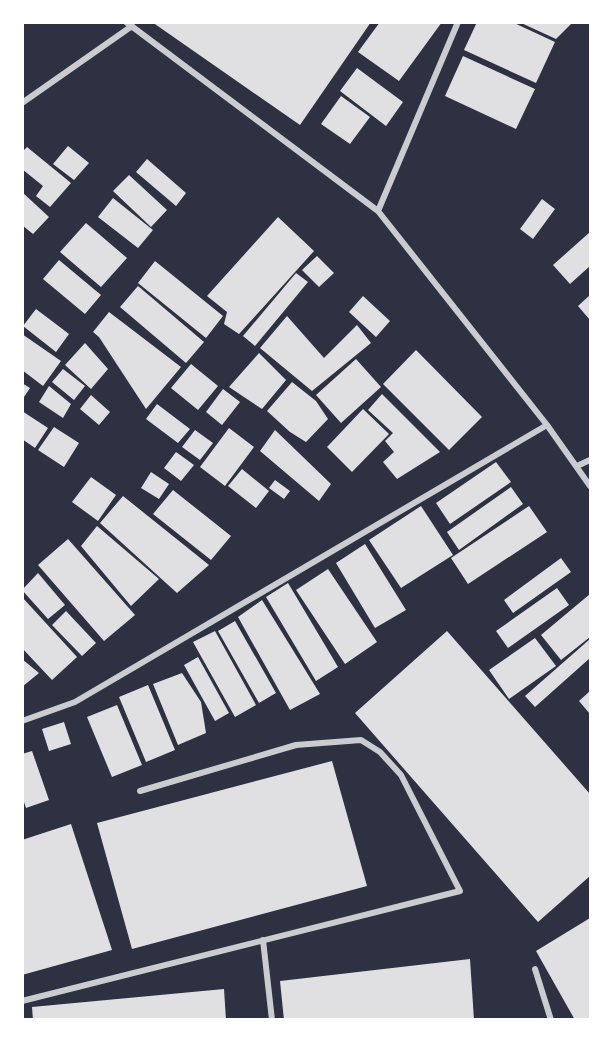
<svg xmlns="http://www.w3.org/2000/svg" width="613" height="1042" font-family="Figtree,sans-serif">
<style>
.building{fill:#e0e0e3}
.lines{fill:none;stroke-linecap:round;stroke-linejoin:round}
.minor{stroke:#caccd0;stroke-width:6}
</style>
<rect width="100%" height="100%" fill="#2d3142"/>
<!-- building -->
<path class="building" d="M152,22h219l-71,103z
M380,22h62l-43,59 -41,-29z
M477,22h35l43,20 -19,41 -72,-33z
M519,22h54l-17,17z
M463,56l72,33 -19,40 -71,-33z
M357,68l46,34 -17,24 -46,-35z
M341,96l29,21 -20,27 -29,-20z
M68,146l21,17 -15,17 -21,-16z
M27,147l44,36 -21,24 -14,-11 7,-10 -21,-17v-17z
M147,159l39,34 -10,13 -40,-34z
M129,175l38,35 -16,17 -38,-36z
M22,192l27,25 -16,17 -11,-9z
M113,198l40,32 -15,18 -40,-31z
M542,199l13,10 -22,30 -13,-10z
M278,217l36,34 -75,83 -15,-10 3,-12 -20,-16z
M86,223l41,35 -26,29 -41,-35z
M590,232v34l-20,18 -17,-19z
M317,256l17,17 -15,14 -17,-17z
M59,260l42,35 -16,19 -42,-35z
M155,261l68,55 -17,22 -68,-55z
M296,273l12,9 -53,64 -12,-10z
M138,286l66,56 -18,21 -66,-56z
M590,295v25l-12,-14z
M363,296l27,25 -14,16 -27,-25z
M36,309l33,25 -13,18 -33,-26z
M109,312l72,55 -35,42 -47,-72 -6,-5z
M287,316l37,42 33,-33 14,18 -59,48 -52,-43z
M22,334l39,27 -18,25 -21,-16z
M85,343l23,26 -17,20 -26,-24z
M416,350l66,67 -33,33 -66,-66z
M259,353l27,27 -24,29 -33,-22z
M356,359l25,28 -40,36 -25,-28z
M191,364l27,22 -20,24 -27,-22z
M63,369l22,17 -11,14 -22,-18z
M292,382l24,19 12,18 -22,23 -16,-10 -23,-21z
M22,383l8,5 -8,12z
M49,386l22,18 -8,14 -24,-16z
M223,389l17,13 -18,23 -16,-13z
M382,394l58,58 -43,27 -14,-17 11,-10 -9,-11 8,-8 -25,-23z
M91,395l19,17 -11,13 -19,-16z
M157,404l33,25 -12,14 -32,-24z
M363,409l26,25 -37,38 -25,-25z
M22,411l26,17 -13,20 -13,-9z
M54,427l25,16 -15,24 -26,-17z
M229,428l25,19 -29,39 -25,-19z
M195,430l18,13 -13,17 -18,-13z
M275,430l56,54 -12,17 -59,-50z
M176,452l18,13 -13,16 -17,-13z
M496,462l15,20 -61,42 -14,-21z
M242,469l27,22 -13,17 -28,-22z
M151,472l18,12 -10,15 -18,-11z
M91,477l25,18 -18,26 -26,-19z
M275,480l15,11 -6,8 -15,-11z
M511,487l12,17 -64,46 -12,-18z
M173,490l58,46 -20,24 -58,-46z
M123,496l86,69 -32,28 -77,-70z
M421,506l32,49 -52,33 -32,-48z
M529,506l18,26 -79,52 -17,-26z
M97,526l62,53 -28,27 -50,-60z
M68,539l67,76 -31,26 -66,-76z
M365,544l41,66 -31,18 -39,-65z
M561,558l10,14 -58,41 -9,-13z
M328,569l49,73 -32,22 -49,-74z
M38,573l27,32 -17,14 -26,-29z
M288,583l50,84 -22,14 -50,-84z
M557,588l12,17 -61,43 -12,-17z
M590,594v43l-29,23 -20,-25z
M22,597l55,60 -25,23 -30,-32z
M262,600l58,94 -30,16 -52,-93z
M66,611l30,32 -14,13 -30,-31z
M235,621l41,72 -17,10 -41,-72z
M215,631l41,74 -21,12 -42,-75z
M447,631l143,163v82l-52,46 -183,-209z
M535,638l21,28 -47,33 -20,-29z
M590,639v19l-55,49 -10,-11z
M198,657l31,56 -14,8 -31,-56z
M22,659l17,14 -17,14z
M182,673l19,29 5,31 -28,12 -25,-61z
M148,685l27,65 -29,12 -27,-65z
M590,691v23l-11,-13z
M117,705l25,60 -30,12 -25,-60z
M64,722l7,22 -22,7 -7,-22z
M32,751l17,49 -23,8 -4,-12v-42z
M332,761l35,125 -235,63 -35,-126z
M71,824l41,126 -90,25v-135z
M590,918v102h-15l-39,-69z
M470,959l4,61h-190l-4,-39z
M224,989l2,31h-193l-1,-13z"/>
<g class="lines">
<!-- minor -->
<path class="minor" d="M126,22l252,189 169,214 43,61
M22,103l110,-77
M378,211l80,-189
M577,466l13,-6
M22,721l53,-19 472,-277
M263,940l9,80
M535,969l16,51
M22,1001l438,-110 -59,-116 -21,-23 -19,-12 -65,5 -156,46"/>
</g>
<!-- border -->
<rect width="613" height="1042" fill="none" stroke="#ffffff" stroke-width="48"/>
</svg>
